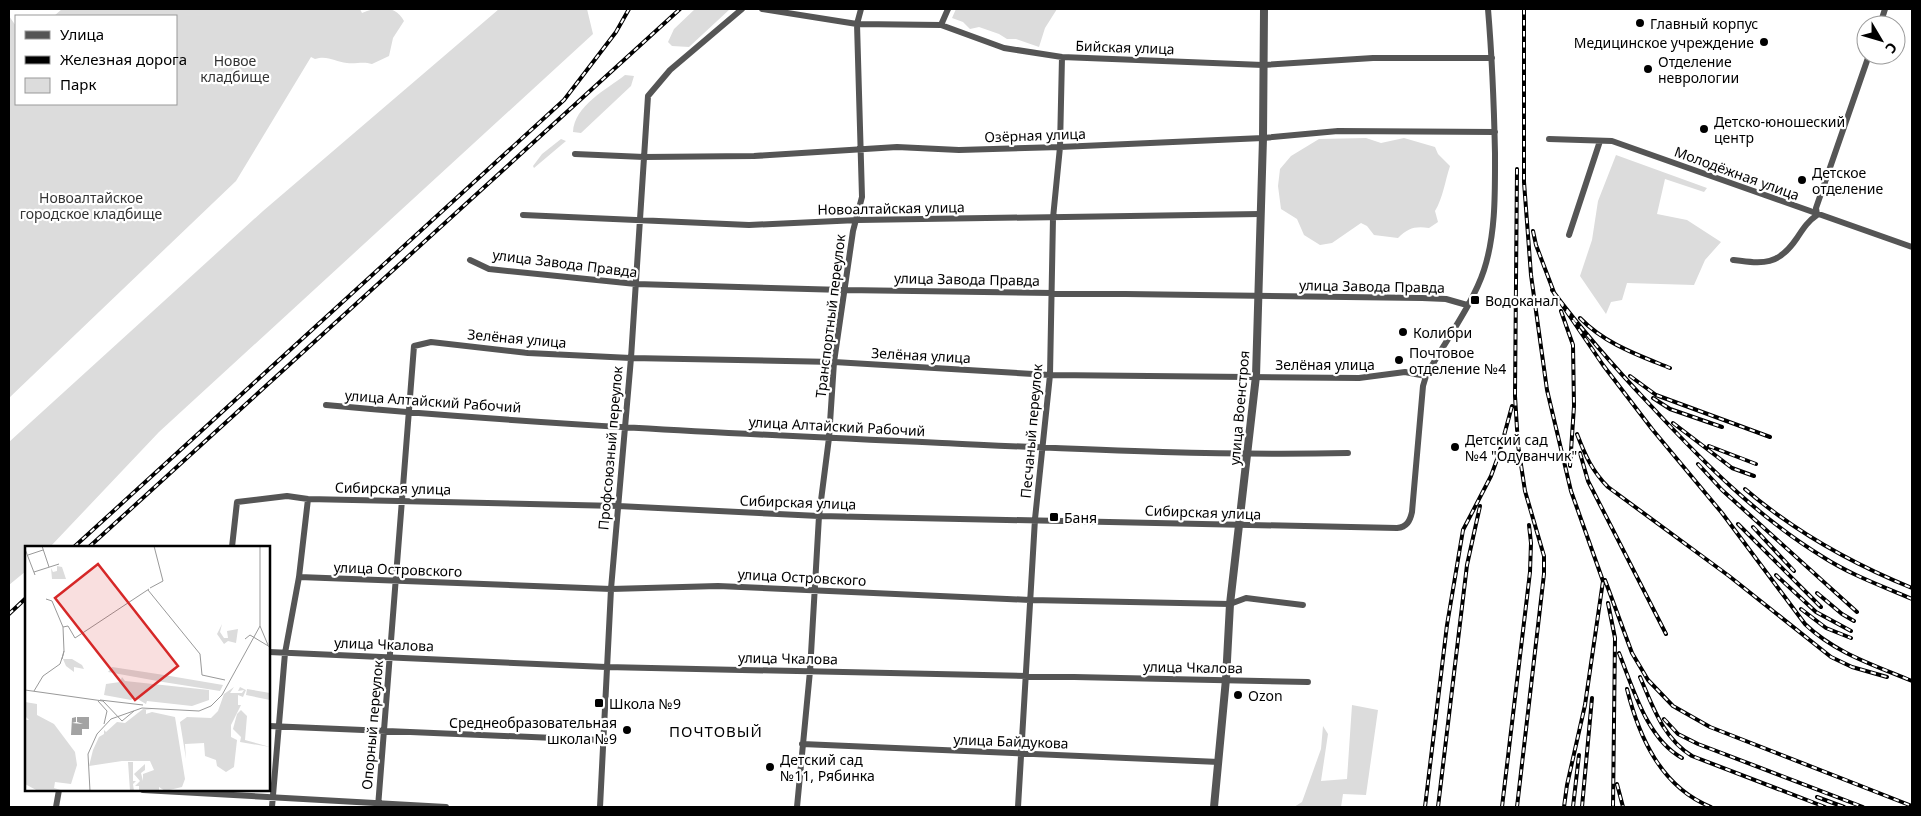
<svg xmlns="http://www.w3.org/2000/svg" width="1921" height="816" font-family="'Noto Sans',sans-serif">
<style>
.green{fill:#dcdcdc}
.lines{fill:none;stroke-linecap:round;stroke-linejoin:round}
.minor{stroke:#555;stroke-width:6}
.tertiary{stroke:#555;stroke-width:8}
.rail-casing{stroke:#000;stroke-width:4}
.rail{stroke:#fff;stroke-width:2;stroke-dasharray:5.5;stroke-linecap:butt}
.poi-dot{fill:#000;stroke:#fff;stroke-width:2}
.labels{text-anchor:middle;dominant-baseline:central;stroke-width:4.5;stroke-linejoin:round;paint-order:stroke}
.poi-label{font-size:14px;fill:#000;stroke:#fff;text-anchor:start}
.street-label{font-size:14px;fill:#000;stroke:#fff}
.park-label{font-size:14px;fill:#333;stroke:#fff}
.neighbourhood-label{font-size:15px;letter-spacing:1px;fill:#000;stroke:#fff}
.inset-road{fill:none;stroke:#999;stroke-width:1}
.view{fill:#d62828;fill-opacity:0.15;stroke:#d62828;stroke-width:2.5}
.inset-edge{fill:none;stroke:#000;stroke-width:2.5}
</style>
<rect width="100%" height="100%" fill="#fff"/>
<!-- green -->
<path class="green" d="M62,9h298l2,4c15,-6 33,-9 42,8l-11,17 -4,18 -17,8c-9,-3 -15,0 -25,-1 -12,-1 -19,-8 -32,-4l-4,-2 -75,124 -227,217v-382l7,10v78h160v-88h-122z
M499,9h88l6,25 -434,398 -109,115h-24v24l-17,14v-143l254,-231z
M695,9h35l-41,38 -17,-1 -4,-4 6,-13z
M956,9h101l-12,19 -6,19 -23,-8h-9l-8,-5 -20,-7 -9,2 -7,-7 -11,-4z
M625,75l9,1 -3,10 -50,47 -8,-1c1,-26 34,-43 52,-57z
M1366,138l15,5 23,-5 31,9 3,7 12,12c-5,15 -7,32 -15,45l3,11 -9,6c-14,-2 -21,0 -31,10l-24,-3 -7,-9 -6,-3 -29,20 -12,2 -16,-10 -7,-16 -16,-10 -3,-23 2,-17 11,-13 28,-17z
M561,139l5,2 -32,27 -1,-2 9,-12z
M1616,155l91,33 -3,4 -39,-13 -8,35 30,6 34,22 -16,18 -11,25 -67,-2 -5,17 -11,2 -5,12 -26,-38 12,-36 6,-39z
M1352,705l26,5 -12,85 -23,-1 -2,13h-47l8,-5 19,-53 2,-23 5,8 -7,47 26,-2z"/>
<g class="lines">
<!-- minor -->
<path class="minor" d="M762,9l95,15 84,1 63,23 58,9 201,8 110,-7h119
M941,25l7,-16
M1880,25l5,-16
M1549,139l63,2 300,106
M575,154l69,3 110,-1 143,-9 62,3 101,-3 203,-9 75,-7 157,1
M523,215l226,10 109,-5 402,-6
M1569,235l31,-94
M470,260l19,9 147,15 208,6 578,8 24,1 21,6
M1733,260c31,4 45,6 64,-22 6,-9 11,-17 20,-23l-1,-7 53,-153
M326,405c205,19 411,29 616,38 135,6 270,13 406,10
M232,547l5,-45 50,-6 21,3 310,7 201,10 578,12c10,-1 13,-7 15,-16l11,-126 3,-10c18,-33 47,-72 58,-106 12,-37 11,-79 11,-117 -1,-48 -3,-96 -7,-144
M299,577l312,12 107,-3 312,14 200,4 16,-6 57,7
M269,652l337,15 702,15
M269,726l333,14
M802,744l417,18
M143,790l303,17
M56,807l3,-17
M272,807l13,-154 14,-76 9,-78
M378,807l36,-461 17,-4 97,11 103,5 203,4 216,13 309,3 46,-6 21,4
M600,807l11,-218 20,-231 17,-262 22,-26 72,-61
M797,807l13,-136 9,-155 10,-78 5,-76 19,-131 9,-34 -5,-173 4,-15
M1018,807l17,-288 15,-144 3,-157 7,-71 2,-90"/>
<!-- tertiary -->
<path class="tertiary" d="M1214,807l12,-128 4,-75 26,-228 7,-238 1,-129"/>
<!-- rail casing -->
<g class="rail-casing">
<path id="rail" d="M1524,9v173l7,93 16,115 24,101 32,90 -18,124 -18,80 -3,22
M1517,169l-2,227 3,49 7,46 19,65v18l-27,233
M1533,231l3,14 19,50
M1561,311l12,34 1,61 -4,60
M1580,318c25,26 58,37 90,50
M1630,376l26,19 114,42
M1653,398l17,11 52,18
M1673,423l59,45 22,8
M1577,434c8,21 15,37 31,53l121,89 102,81 21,10 35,10
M1709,446l47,18
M1580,453l8,28 78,153
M1698,464l24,26 135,122
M1745,489c49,42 108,75 167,99
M1738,524l83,83
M1753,527l41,44
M74,547l490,-447 52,-68 13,-23
M89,547l591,-538
M1776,575l40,37 35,19
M1605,580l27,73 16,27 25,26 37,21 202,79
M1817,593l25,21 12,7
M1912,599c-30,-13 -61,-24 -89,-42 -64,-39 -119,-94 -170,-149 -36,-38 -70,-76 -101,-118l51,75 49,64 70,84 83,111c30,29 69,41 107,57
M1608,603l7,35 -2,169
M1801,609l25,19 25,10
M9,614l17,-16
M1619,653c14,35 28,86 63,105
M1640,677c13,30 23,61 52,79l133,51
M1627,689c12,48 34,98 84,118
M1664,719l14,15 20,10 165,63
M1617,784l6,23
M1817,797l27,10
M1425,807l22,-182 16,-95 28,-54 8,-22 13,-48
M1438,807l29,-242 13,-59
M1502,807l28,-235 1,-29 -2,-18
M1573,807l6,-52
M1582,807l10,-109"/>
</g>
<!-- rail -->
<use href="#rail" class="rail"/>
</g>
<!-- markers -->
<g class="poi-dot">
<circle cx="1640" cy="23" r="5"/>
<circle cx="1764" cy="42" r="5"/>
<circle cx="1648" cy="69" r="5"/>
<circle cx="1704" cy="129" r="5"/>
<circle cx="1802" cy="180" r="5"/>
<rect x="1470" y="295" width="10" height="10" rx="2.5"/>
<circle cx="1403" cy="332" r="5"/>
<circle cx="1399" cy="360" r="5"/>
<circle cx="1455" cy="447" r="5"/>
<rect x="1049" y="512" width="10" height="10" rx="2.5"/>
<circle cx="1238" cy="695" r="5"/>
<rect x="594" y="698" width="10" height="10" rx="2.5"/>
<circle cx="627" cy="730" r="5"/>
<circle cx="770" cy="767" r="5"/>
</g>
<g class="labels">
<!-- poi labels -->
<g class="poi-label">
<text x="1650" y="23">Главный корпус</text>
<text x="1754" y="42" text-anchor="end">Медицинское учреждение</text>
<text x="1658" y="61">Отделение<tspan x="1658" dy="16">неврологии</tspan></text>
<text x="1714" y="121">Детско-юношеский<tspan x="1714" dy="16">центр</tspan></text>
<text x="1812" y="172">Детское<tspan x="1812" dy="16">отделение</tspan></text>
<text x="1485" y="300">Водоканал</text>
<text x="1413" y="332">Колибри</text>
<text x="1409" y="352">Почтовое<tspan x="1409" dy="16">отделение №4</tspan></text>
<text x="1465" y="439">Детский сад<tspan x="1465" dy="16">№4 "Одуванчик"</tspan></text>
<text x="1064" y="517">Баня</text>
<text x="1248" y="695">Ozon</text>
<text x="609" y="703">Школа №9</text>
<text x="617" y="722" text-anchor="end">Среднеобразовательная<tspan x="617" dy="16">школа №9</tspan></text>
<text x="780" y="759">Детский сад<tspan x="780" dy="16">№11, Рябинка</tspan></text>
</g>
<!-- street labels -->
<g class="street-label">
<text transform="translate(1125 47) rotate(2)">Бийская улица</text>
<text transform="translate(1035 135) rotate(-2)">Озёрная улица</text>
<text transform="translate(1737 173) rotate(20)">Молодёжная улица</text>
<text transform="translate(891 208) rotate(-1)">Новоалтайская улица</text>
<text transform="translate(565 263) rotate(7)">улица Завода Правда</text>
<text transform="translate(967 279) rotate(1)">улица Завода Правда</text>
<text transform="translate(1372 286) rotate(1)">улица Завода Правда</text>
<text transform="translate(830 316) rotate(-83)">Транспортный переулок</text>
<text transform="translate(517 338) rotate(5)">Зелёная улица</text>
<text transform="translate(921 355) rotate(3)">Зелёная улица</text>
<text x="1325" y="364">Зелёная улица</text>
<text transform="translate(433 401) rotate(4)">улица Алтайский Рабочий</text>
<text transform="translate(1239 408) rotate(-85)">улица Военстроя</text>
<text transform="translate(837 426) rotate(3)">улица Алтайский Рабочий</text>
<text transform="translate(1031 431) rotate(-85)">Песчаный переулок</text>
<text transform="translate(610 448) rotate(-85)">Профсоюзный переулок</text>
<text transform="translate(393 488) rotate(1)">Сибирская улица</text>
<text transform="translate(798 502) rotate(2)">Сибирская улица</text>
<text transform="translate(1203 512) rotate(2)">Сибирская улица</text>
<text transform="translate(398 569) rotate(2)">улица Островского</text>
<text transform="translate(802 577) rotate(3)">улица Островского</text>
<text transform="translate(384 644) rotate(2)">улица Чкалова</text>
<text transform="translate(788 658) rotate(1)">улица Чкалова</text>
<text transform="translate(1193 667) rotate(1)">улица Чкалова</text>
<text transform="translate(372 725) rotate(-85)">Опорный переулок</text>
<text transform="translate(1011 741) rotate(2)">улица Байдукова</text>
</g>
<!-- park labels -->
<g class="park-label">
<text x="235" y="60">Новое<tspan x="235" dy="16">кладбище</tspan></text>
<text x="91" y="197">Новоалтайское<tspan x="91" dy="16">городское кладбище</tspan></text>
</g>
<!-- neighbourhood labels -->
<g class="neighbourhood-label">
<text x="716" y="731">ПОЧТОВЫЙ</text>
</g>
</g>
<!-- overview -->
<g transform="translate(25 546)">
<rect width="245" height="245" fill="#fff"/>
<path d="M32,20l5,1 4,12h-14l-1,-11 2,4 4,-1zM197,78l-2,8 4,6h4l-1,-7 11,-2 -2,14 -8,-2 -4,3 -7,-10zM47,113l10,6 2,4 -10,-2v5l-8,-6 -3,-7zM87,121l52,8 59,10 -3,6 -57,-9 -55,-10zM97,131l3,4 84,9v10l-17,6 -45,-5 -1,3 -12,-7 -3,3 -27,-5 2,-11 14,-2zM209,141l-4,6h12l2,-3 -6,1 2,-4 6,3 -3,7 -5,-2v10h3l-10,20v12l6,3 -3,27 -8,5 -9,-6 -1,-6 -11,-4 -1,-13 -19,1 1,15 -6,-37 7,-5 24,1 7,-7 6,-17zM222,143l23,4v7l-24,-5zM0,156l12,2v11l17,9 21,28 2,13 -6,19 -16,-2 -1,6 10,3h-26l-13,-7v-64h4l-4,-4zM118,163l10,1h-7v4l6,-2 23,5 10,62 -3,8 -17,4 -6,-4v4h-24l4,-1v-4h-4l5,-5 -6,-7 11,-10v6l-4,3 2,8v-7l11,-4 -4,-9h-28l-33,5 4,-16 6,-13 5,-3v-4l2,2 11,-10 8,1zM216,164l6,6 -2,24 25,7 -30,-5 1,-5 -8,-8 4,-15zM103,216h5v19h3l-3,3 1,7h-4z" fill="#dcdcdc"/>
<path d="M51,171v5l-4,1 11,1 -6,-2v-5h12v12h-7v6h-11l1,-17z" fill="#a3a3a3"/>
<path class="inset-road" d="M17,0l7,21M0,3l10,26M3,9l15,-5M9,26l25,-8M125,42l13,-7 -9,-35M123,44l52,64 2,21 23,5M21,53l6,2 11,26M235,80l8,19M38,81l5,-1 7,12 74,-49M38,81l1,24M220,93l5,-4 20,12M0,144l78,11 19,20 12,-10M9,145l9,-15 17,-12 3,-9 1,-4 -2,8M75,154l43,5M73,155l9,10 -3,13M65,245l-2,-37 9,-20 14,-15 31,-11 57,3 12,-5 11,-11 38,-69v-80"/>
<path class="view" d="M73,18l80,102 -43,34 -80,-102z"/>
<rect width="245" height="245" class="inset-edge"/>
</g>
<!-- border -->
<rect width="1921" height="816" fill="none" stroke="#000000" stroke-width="20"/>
<!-- legend -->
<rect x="15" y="15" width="162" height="90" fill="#ffffff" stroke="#999999"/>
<rect x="25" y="31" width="25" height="8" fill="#555555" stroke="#999999"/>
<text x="60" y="40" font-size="15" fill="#000000">Улица</text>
<rect x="25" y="56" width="25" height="8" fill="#000000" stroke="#999999"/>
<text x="60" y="65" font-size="15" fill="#000000">Железная дорога</text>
<rect x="25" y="78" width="25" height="15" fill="#dcdcdc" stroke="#999999"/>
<text x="60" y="90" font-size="15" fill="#000000">Парк</text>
<!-- north arrow -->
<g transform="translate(1881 40) rotate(128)"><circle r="24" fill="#ffffff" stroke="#999999"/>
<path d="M0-4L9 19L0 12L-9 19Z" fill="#000000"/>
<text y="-8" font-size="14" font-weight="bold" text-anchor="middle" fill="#000000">С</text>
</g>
</svg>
